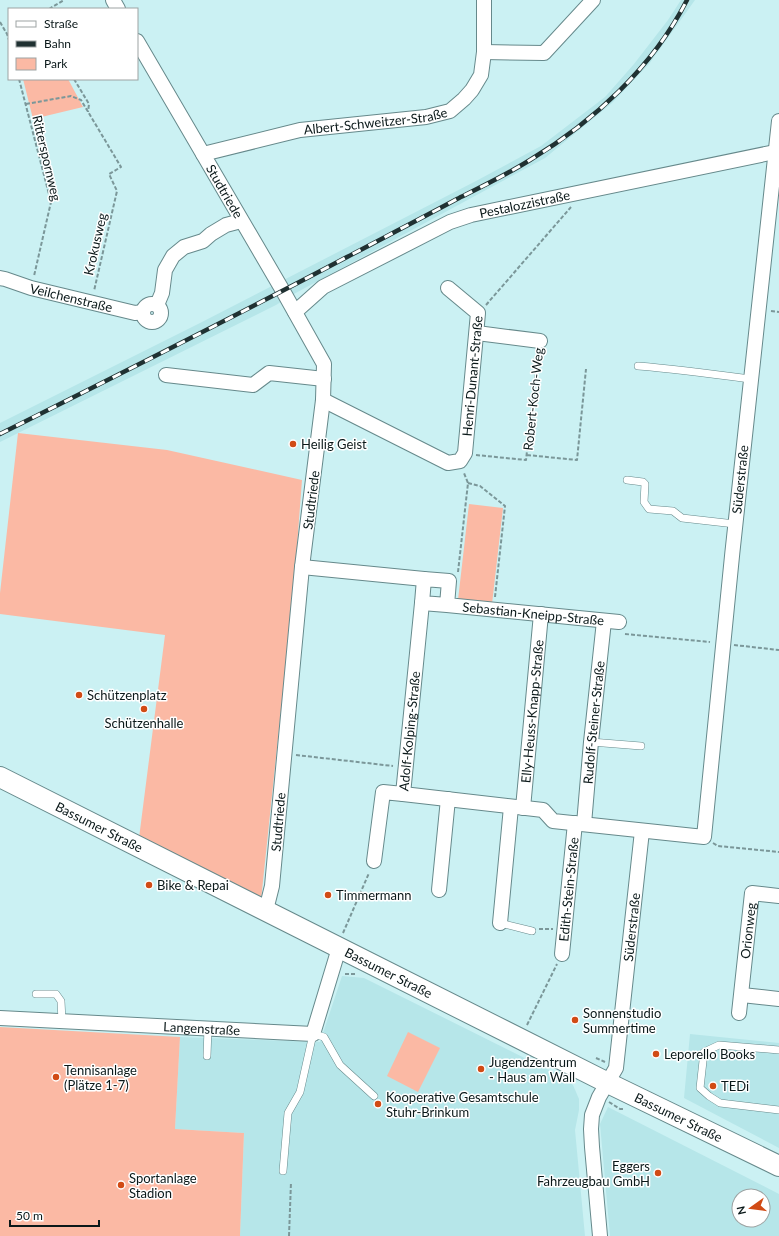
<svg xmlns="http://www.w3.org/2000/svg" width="779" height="1236" font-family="Lato,sans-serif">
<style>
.built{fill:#b6e6e9;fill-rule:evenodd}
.green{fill:#fbb9a4}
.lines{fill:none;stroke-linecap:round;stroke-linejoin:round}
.lane-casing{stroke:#66898b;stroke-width:8}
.street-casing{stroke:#66898b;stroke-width:16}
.secondary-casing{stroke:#66898b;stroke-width:22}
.path{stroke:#7b9799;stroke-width:2;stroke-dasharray:4 2;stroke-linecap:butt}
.lane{stroke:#fff;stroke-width:7}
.street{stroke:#fff;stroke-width:14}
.secondary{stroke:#fff;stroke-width:20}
.rail-casing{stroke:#203132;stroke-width:4.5}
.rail{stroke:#fff;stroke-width:3;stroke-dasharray:9;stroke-linecap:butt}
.poi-dot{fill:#d14b15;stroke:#fff;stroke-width:1.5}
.labels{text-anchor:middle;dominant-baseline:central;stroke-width:3;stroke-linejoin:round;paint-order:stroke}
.street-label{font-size:13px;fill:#0a1819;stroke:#fff}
.poi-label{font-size:13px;fill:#0a1819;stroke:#fff;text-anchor:start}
</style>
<rect width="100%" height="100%" fill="#cbf1f3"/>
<!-- built -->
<path class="built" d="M681,0h14l-46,64 -37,39 -67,55 -253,137 -16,10 -276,137v-19l200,-100 276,-142 65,-35 64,-49 29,-33 34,-44z
M342,976l22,2 201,100 8,7 6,14v11l-4,20 10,106h-345l4,-103 -69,-4 5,-92 140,5z
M690,1034l89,9v105l-95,-50z
M608,1107l171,87v42h-169l-10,-112zM739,1196h24v24h-24z"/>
<!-- green -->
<path class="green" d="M23,79h45l15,28 -50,12z
M18,433l149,17 135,30 -8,106 -33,314 -122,-62 26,-203 -165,-21v-21z
M469,504l34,4 -11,96 -34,-4z
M0,1027l180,10 -5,92 69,4 -4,103h-240z
M408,1032l32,16 -22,44 -31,-16z"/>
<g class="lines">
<!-- lane casing -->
<g class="lane-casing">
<path id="lane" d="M638,366c38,3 75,8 112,13
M627,480l16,2 2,2 -1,18 5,7 24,2 9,7 53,6
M591,742l50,4
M500,923l32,8
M36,994h20l5,7 1,20
M779,1050l-60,-5 -15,7 -4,36 9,8 11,7 59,7
M207,1056l1,-28
M283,1171l5,-58 12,-21 13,-58 11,3 16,28 34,31"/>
</g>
<!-- street casing -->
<g class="street-casing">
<g id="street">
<path d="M113,0l5,9"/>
<path id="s1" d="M137,41l146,250 41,73 -1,36 -21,167 -30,319 -6,24"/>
<path d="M484,52l60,1 49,-53"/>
<path id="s2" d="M203,154l97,-24 126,-13 24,-6 14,-12 8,-9 9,-15 3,-23v-52"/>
<path id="s3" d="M0,278l5,1 26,9 104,25 8,-1"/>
<circle cx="152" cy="313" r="9"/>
<path d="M157,305l5,-12 3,-23 8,-14 11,-9 19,-6 8,-7 15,-9 15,-4"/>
<path id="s4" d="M295,312l28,-25 127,-65 21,-7 304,-63 4,1"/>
<path d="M477,333l63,8"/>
<path d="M166,375l87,10 16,-12 55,6"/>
<path id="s5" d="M323,400l125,63 12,-2 5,-8 13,-140 -30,-25"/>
<path d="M302,567l122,12"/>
<path id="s6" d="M447,605l-25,-2 2,-24 25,2 -2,24 172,17"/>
<path id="s7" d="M403,794l140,16 10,11 151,16c23,-239 48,-477 75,-716"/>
<path id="s8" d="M523,808l18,-194"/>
<path id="s9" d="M584,824l7,-82 13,-121"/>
<path id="s10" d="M374,861l9,-69 20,2 19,-191"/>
<path d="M439,890l9,-91"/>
<path d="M500,923l11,-116"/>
<path id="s11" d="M562,954l13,-131"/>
<path d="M742,995l37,4"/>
<path id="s12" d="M739,1013l13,-120 27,3"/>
<path id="s13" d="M0,1018l313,16 26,-86"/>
<path id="s14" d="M600,1236l-8,-89 -1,-18 1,-14 7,-18 17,-29 26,-237"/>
</g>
</g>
<!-- secondary casing -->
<g class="secondary-casing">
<g id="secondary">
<path id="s15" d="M0,777l608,306 171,83"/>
</g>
</g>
<!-- path -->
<path class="path" d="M49,9l15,-9
M0,22l7,12 2,6
M19,79l32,123 -17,74
M74,79l15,25 -1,8
M26,104l45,-8 10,4 40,67 -12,7 8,17 -23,100
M486,305l85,-98
M771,311l8,1
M476,455l50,5 12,-107
M527,455l50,5 9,-91
M468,483l12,3 25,20 -10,91
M458,572l10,-89 -4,-10
M625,634l85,8
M734,645l45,5
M296,755l97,11
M713,843l5,3 61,6
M539,929h14
M343,933l26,-60
M345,974h11
M527,1025l30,-61
M596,1058l9,4
M609,1102l11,7h3
M289,1236l2,-54"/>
<!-- lane -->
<use href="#lane" class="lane"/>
<!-- street -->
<use href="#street" class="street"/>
<!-- secondary -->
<use href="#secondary" class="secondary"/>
<!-- rail casing -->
<g class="rail-casing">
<path id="rail" d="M0,434c116,-58 232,-116 347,-177 36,-19 73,-38 110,-58 24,-12 49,-24 73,-39 63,-38 123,-93 157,-160"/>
</g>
<!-- rail -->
<use href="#rail" class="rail"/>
</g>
<!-- markers -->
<g class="poi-dot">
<circle cx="293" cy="444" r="4"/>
<circle cx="79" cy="695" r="4"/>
<circle cx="144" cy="709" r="4"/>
<circle cx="149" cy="885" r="4"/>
<circle cx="328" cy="895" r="4"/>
<circle cx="575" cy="1020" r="4"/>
<circle cx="656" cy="1054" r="4"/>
<circle cx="481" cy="1069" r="4"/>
<circle cx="56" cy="1077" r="4"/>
<circle cx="713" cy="1086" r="4"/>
<circle cx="378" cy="1104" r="4"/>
<circle cx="658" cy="1173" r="4"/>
<circle cx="121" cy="1185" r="4"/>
</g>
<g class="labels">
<!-- street labels -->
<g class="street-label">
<text stroke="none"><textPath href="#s2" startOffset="176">Albert-Schweitzer-Straße</textPath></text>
<text transform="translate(47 158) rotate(77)">Ritterspornweg</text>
<text stroke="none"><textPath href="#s1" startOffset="174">Studtriede</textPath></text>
<text stroke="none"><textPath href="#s4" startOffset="257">Pestalozzistraße</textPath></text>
<text transform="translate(95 244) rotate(-77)">Krokusweg</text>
<text stroke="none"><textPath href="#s3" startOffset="74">Veilchenstraße</textPath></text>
<text stroke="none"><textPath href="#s5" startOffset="239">Henri-Dunant-Straße</textPath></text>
<text transform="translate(533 399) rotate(-84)">Robert-Koch-Weg</text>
<text stroke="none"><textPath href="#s7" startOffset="667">Süderstraße</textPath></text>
<text transform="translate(311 500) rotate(-83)">Studtriede</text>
<text stroke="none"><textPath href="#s6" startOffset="185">Sebastian-Kneipp-Straße</textPath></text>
<text stroke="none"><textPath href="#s8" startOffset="97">Elly-Heuss-Knapp-Straße</textPath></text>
<text stroke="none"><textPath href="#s9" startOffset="102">Rudolf-Steiner-Straße</textPath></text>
<text stroke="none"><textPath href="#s10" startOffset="153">Adolf-Kolping-Straße</textPath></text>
<text transform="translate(278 822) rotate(-85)">Studtriede</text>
<text stroke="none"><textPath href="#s15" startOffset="111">Bassumer Straße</textPath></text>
<text stroke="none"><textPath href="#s11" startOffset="65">Edith-Stein-Straße</textPath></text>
<text stroke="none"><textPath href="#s14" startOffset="316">Süderstraße</textPath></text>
<text stroke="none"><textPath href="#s12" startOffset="83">Orionweg</textPath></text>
<text stroke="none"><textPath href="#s15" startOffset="435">Bassumer Straße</textPath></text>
<text stroke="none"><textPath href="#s13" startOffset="202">Langenstraße</textPath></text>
<text stroke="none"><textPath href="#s15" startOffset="759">Bassumer Straße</textPath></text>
</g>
<!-- poi labels -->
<g class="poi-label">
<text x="301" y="444">Heilig Geist</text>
<text x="87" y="695">Schützenplatz</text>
<text x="144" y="723" text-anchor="middle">Schützenhalle</text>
<text x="157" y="885">Bike &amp; Repai</text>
<text x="336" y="895">Timmermann</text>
<text x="583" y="1013">Sonnenstudio<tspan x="583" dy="15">Summertime</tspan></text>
<text x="664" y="1054">Leporello Books</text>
<text x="489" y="1062">Jugendzentrum<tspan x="489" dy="15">- Haus am Wall</tspan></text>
<text x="64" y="1070">Tennisanlage<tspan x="64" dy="15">(Plätze 1-7)</tspan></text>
<text x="721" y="1086">TEDi</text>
<text x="386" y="1097">Kooperative Gesamtschule<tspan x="386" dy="15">Stuhr-Brinkum</tspan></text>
<text x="650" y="1166" text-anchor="end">Eggers<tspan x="650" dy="15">Fahrzeugbau GmbH</tspan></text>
<text x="129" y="1178">Sportanlage<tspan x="129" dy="15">Stadion</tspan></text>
</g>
</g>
<!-- legend -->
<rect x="8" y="8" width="130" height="72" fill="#ffffff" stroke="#9da3a3"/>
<rect x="16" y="21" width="20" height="6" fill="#ffffff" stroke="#9da3a3"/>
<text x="44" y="28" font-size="12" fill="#0a1819">Straße</text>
<rect x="16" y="41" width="20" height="6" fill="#203132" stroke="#9da3a3"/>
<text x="44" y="48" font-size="12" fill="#0a1819">Bahn</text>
<rect x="16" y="58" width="20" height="12" fill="#fbb9a4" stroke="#9da3a3"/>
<text x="44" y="68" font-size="12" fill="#0a1819">Park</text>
<!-- north arrow -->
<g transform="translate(751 1208) rotate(256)"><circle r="19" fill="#ffffff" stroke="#9da3a3"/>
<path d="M0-3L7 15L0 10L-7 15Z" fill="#d14b15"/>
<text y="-6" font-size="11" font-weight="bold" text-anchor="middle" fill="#0a1819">N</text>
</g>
<!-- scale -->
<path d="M10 1220v6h89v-6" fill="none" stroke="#0a1819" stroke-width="2"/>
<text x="16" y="1220" font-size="12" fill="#0a1819" stroke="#ffffff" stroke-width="3" paint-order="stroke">50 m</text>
</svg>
